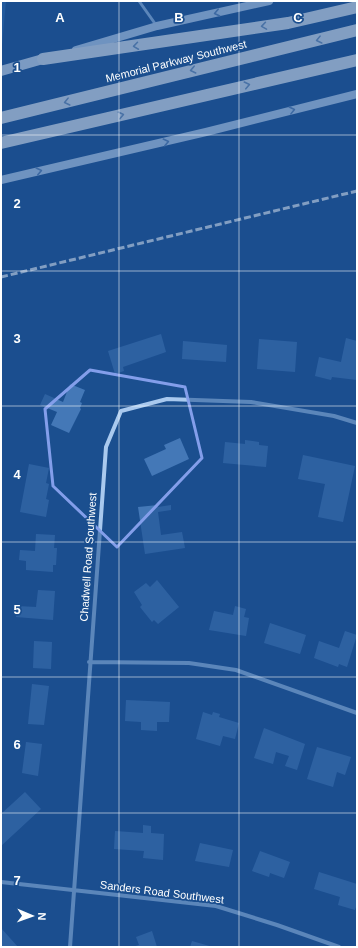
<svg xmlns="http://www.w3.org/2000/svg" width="358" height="948" font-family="Arial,sans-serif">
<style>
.green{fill:#2e69ad}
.building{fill:#4478b7}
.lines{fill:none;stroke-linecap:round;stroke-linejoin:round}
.lane{stroke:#a9c9ee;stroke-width:3}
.street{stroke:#a9c9ee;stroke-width:4}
.secondary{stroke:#d6e6fa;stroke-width:8}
.primary{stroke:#f0f6ff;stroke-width:10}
.highway{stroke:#fff;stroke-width:12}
.rail{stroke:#fff;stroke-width:3;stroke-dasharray:7 3;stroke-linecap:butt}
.oneway{stroke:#668bba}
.oneway2{stroke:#829ec1}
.marked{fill:none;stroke:#839eea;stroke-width:3;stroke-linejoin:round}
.grid{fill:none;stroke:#fff;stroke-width:1;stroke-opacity:0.55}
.labels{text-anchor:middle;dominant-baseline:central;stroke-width:3.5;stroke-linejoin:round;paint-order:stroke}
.street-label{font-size:11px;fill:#fff;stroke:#1b4f8f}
.grid-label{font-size:13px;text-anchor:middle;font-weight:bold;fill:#fff;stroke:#1b4f8f;stroke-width:3.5;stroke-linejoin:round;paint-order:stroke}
</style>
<rect width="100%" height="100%" fill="#1b4f8f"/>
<!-- green -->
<path class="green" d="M1,1h5l-5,55z"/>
<!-- building -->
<path class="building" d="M161,334l5,18 -43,15 1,4 -9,3 -7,-23z
M346,338l11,3v39l-25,-3 -1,3 -16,-4 4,-19 22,5z
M259,339l38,3 -2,30 -38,-3z
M183,341l44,4 -1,17 -44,-3z
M70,384l15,6 -5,12 2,1 -2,5 1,1 -12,24 -18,-8 6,-13 -17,-7 5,-11 18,8z
M180,438l9,21 -37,17 -8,-17 22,-10 -2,-4z
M245,440l14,2v3l9,1 -2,21 -43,-4 2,-21 20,2z
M303,455l52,11 -12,56 -25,-5 7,-33 -27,-5z
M29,464l20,4 -3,15 3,1 -3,15 3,1 -3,17 -26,-5z
M158,505v2l13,-2v5l-13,2 3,23 21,-3 3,16 -40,6 -7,-47z
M36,534l19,1 -1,13h3l-1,17h-3v7l-27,-2v-9l-7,-1 1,-10 15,1z
M157,580l22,27 -21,17 -4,-4 -2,2 -12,-15 2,-2 -8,-13 12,-9 4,4z
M38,590l17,1 -2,29 -37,-3 1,-11 19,1z
M235,606l11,3 -2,8 5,1 -3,18 -37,-6 5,-19 19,4z
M270,623l36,12 -6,19 -36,-11z
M345,631l12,4 -10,32 -8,-3 -1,3 -24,-9 5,-17 20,7z
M34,641l18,1 -1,27 -18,-1z
M32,684l17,2 -5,39 -16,-1z
M126,700l44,2 -1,20h-12v9l-16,-1v-8l-16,-1z
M203,712l9,3 1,-3 7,2 -1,3 20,6 -4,16 -12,-3 -3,10 -24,-7z
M264,728l41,16 -8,26 -12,-4 4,-10 -13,-4 -3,12 -19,-6z
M26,742l16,2 -4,32 -16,-3z
M317,747l34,10 -6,18 -8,-3 -4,15 -26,-8z
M25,792l16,17 -40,37v-32z
M143,825l8,1v7l13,1 -1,26 -20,-2 1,-7 -30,-2 1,-18 28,2z
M200,843l33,7 -4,17 -34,-6z
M260,851l30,11 -6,16 -14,-5 -1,4 -17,-6z
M319,872l38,12v20l-2,6 -17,-5 2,-8 -26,-8z
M1,928l17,19h-17z
M152,931l5,16h-25l7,-2 -3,-8z
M192,941l21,6h-23z"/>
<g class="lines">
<!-- lane -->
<path class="lane" d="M139,1l17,24"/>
<!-- street -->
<path class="street" d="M89,662l100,1 47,7 121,43
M1,882l215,24 61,19 62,22
M70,947l36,-500 15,-36 46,-12 84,3 83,14 23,7"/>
<!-- secondary -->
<path class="secondary" d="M76,50l81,-24 112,-25
M1,180l205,-48 151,-38"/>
<!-- primary -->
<path class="primary" d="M1,71l42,-12"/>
<!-- highway -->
<path class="highway" d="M43,59l245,-36 69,-16
M1,118l356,-88
M1,143l356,-83"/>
<!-- rail -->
<path class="rail" d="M1,277l356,-86"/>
</g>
<!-- one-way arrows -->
<defs><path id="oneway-chevron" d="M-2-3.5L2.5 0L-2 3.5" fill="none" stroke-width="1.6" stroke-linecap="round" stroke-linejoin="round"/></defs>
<g class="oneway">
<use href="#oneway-chevron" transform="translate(217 13) rotate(167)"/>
<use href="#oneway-chevron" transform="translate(292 110) rotate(-14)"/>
<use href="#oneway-chevron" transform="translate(166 142) rotate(-13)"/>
<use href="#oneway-chevron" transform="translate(39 171) rotate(-13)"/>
</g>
<g class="oneway2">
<use href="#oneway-chevron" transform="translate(264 26) rotate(171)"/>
<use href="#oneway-chevron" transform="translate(319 40) rotate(166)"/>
<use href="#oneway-chevron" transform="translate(136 46) rotate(172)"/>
<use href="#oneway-chevron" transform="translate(193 70) rotate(167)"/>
<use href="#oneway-chevron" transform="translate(247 85) rotate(-13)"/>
<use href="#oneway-chevron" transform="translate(67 102) rotate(166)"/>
<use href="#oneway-chevron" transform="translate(121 115) rotate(-13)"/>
</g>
<!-- marked area -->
<path d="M0 0H358V948H0ZM90,370l95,17 17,71 -85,89 -64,-61 -8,-77z" fill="#1b4f8f" fill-opacity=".55" fill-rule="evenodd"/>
<path class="marked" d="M90,370l95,17 17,71 -85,89 -64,-61 -8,-77z"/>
<!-- grid -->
<path class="grid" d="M119,1v946M239,1v946M1,135h356M1,271h356M1,406h356M1,542h356M1,677h356M1,813h356"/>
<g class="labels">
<!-- street labels -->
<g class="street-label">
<text transform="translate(176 61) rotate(-14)">Memorial Parkway Southwest</text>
<text transform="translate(88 557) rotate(-86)">Chadwell Road Southwest</text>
<text transform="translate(162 892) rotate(7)">Sanders Road Southwest</text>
</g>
</g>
<g class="grid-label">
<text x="60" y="22">A</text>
<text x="179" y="22">B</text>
<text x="298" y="22">C</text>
<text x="17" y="72">1</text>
<text x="17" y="208">2</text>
<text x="17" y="343">3</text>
<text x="17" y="479">4</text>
<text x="17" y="614">5</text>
<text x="17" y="749">6</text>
<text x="17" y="885">7</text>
</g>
<!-- border -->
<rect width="358" height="948" fill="none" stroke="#ffffff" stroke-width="4"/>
<!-- north arrow -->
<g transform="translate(32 916) rotate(92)" stroke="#1b4f8f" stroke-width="3" paint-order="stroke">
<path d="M0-3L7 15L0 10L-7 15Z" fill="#ffffff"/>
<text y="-6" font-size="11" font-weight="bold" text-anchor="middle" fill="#ffffff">N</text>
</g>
</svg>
